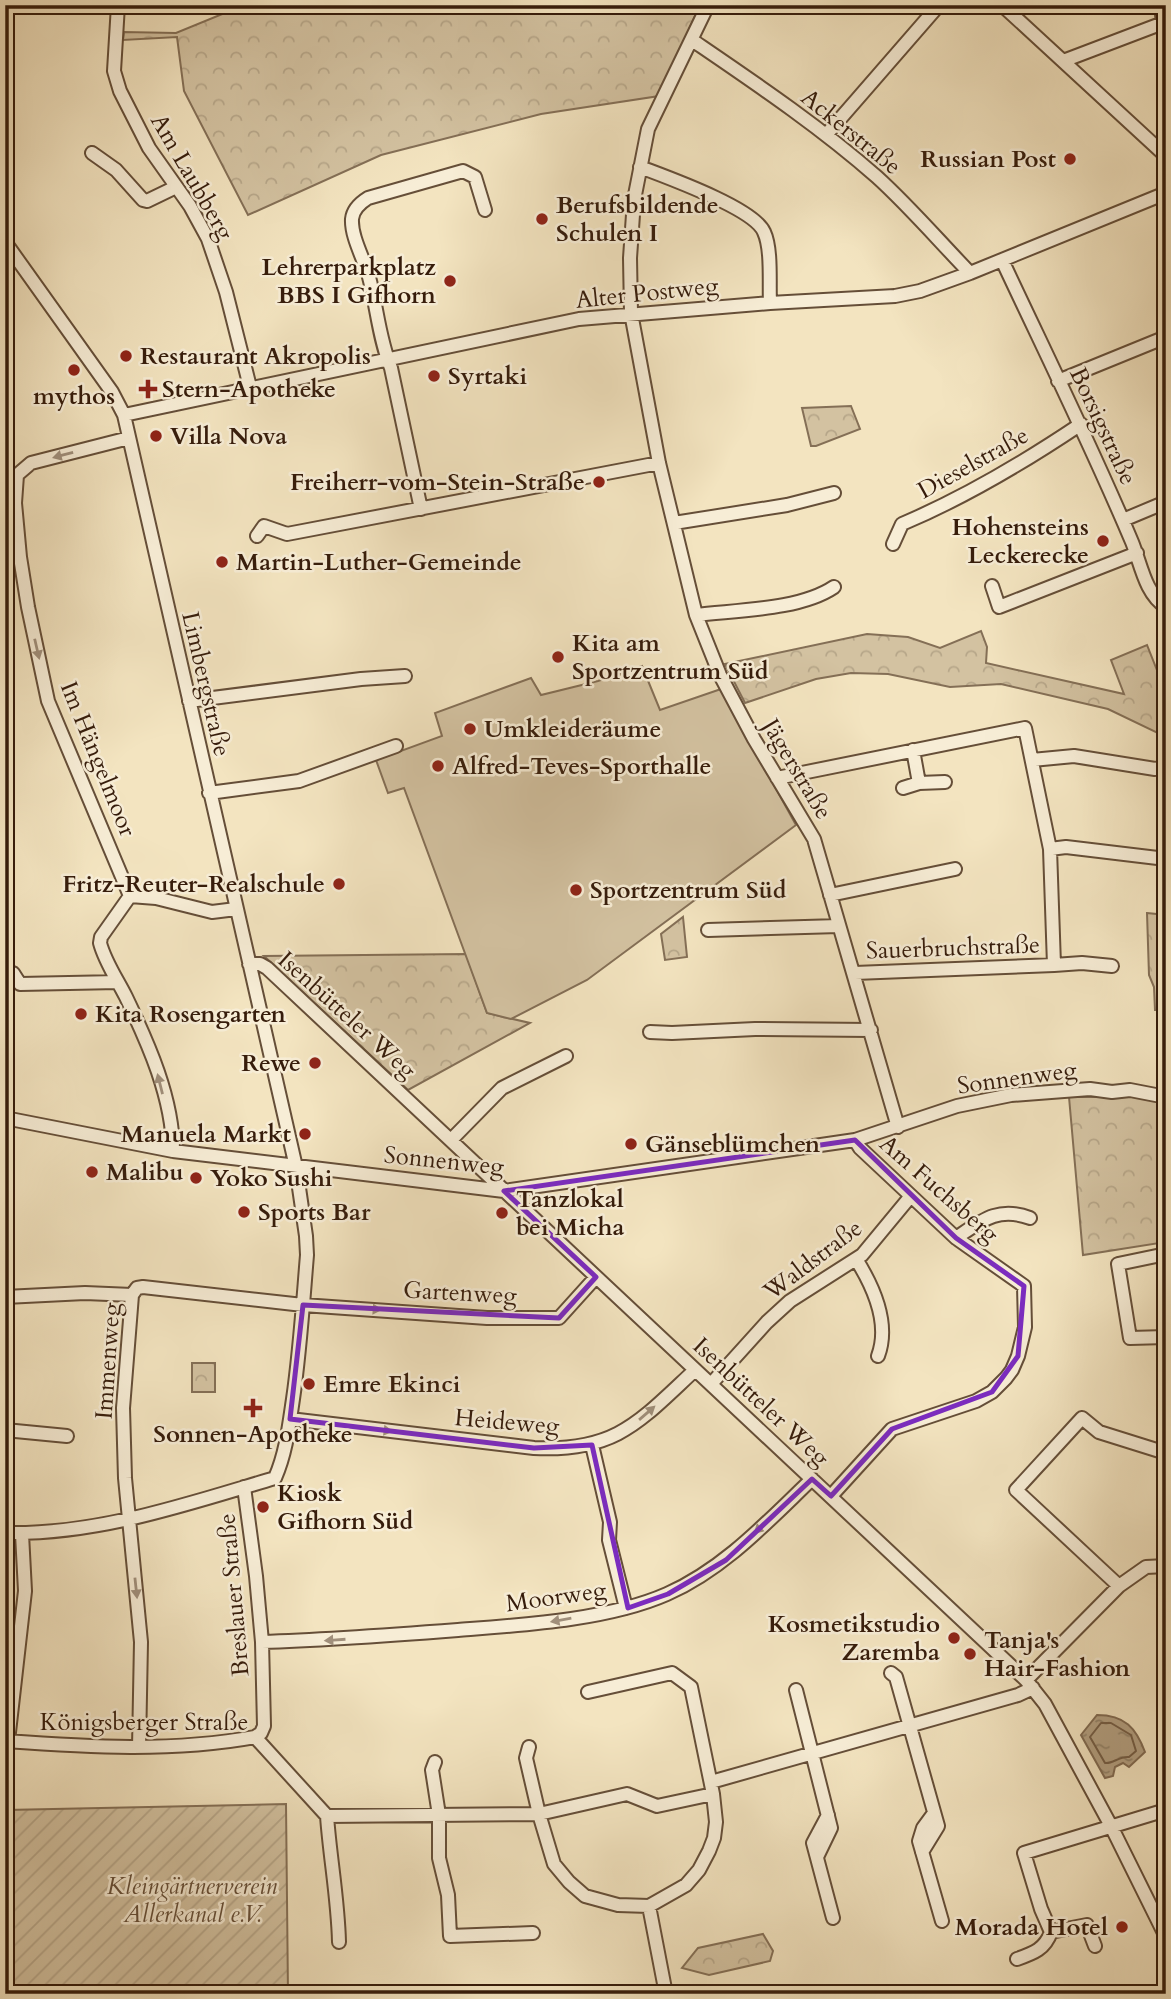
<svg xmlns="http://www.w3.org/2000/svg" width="1171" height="1999" font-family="Cardo,serif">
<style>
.forest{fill:url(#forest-crowns);stroke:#846f56;stroke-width:2}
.garden{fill:url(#garden-furrows);stroke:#846f56;stroke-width:2}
.pitch{fill:#d3c2a1;stroke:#846f56;stroke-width:2}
.water{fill:url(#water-ripples);stroke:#816b52;stroke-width:2}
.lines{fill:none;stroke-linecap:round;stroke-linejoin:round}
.shore{stroke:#745e46;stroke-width:2}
.minor-casing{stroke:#654e38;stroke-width:16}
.minor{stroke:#f7edd6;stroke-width:12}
.oneway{fill:#a08f7b}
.marked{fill:none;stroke:#7b2cbf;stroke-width:5;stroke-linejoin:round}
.poi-dot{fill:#8f2418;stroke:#f7edd6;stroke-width:2.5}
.labels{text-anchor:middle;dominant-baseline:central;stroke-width:5;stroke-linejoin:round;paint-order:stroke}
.street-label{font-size:24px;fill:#361c0b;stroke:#f7edd6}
.poi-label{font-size:24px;font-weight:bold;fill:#361c0b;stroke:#f7edd6;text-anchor:start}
.park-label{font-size:24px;font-style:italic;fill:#654e38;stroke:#f7edd6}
</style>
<defs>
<pattern id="forest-crowns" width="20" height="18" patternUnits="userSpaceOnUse" patternTransform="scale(1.75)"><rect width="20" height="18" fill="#d3c2a1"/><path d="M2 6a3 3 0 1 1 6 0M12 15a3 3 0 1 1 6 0" fill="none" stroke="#b6a689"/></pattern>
<pattern id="garden-furrows" width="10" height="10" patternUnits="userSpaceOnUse" patternTransform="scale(1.75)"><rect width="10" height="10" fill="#d3c2a1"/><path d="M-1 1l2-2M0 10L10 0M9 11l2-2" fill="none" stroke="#b6a689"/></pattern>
<pattern id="water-ripples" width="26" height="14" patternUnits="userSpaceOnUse" patternTransform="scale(1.75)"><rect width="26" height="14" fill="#b3a082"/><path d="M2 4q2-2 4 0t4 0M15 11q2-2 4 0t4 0" fill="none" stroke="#928269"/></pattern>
</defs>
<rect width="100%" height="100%" fill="#f3e4c0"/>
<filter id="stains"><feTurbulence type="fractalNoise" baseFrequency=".00286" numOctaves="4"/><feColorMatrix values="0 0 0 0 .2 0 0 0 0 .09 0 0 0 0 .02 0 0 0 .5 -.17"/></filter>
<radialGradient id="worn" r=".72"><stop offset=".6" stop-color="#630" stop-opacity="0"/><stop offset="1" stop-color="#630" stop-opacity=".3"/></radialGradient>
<!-- forest -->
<path class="forest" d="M276,5h424l-41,91 -118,18 -160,41 -133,60 -64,-124 -7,-54 -54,3 1,-8 52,1 56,-23 44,-3z
M851,406l9,23 -44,17h-5l-9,-38z
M981,631l6,16 -1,16 138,31 -13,-34 36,-15 19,48v44l-58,-28 -107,-25 -51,3 -62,-13 -37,-1 -35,6 -71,24 -20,-39 142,-30 41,3 32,11z
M1147,913l19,2v95h-11l-1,-23 -5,-12z
M683,917l4,40 -22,3 -4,-26z
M466,954l21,59 43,10 -122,67 -144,-134z
M1069,1097h81l16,5v140l-83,13z
M192,1363h23v29h-23z
M763,1934l10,17 -3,10 -61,14 -27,-7 16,-20z"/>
<!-- garden -->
<path class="garden" d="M286,1804l2,190h-283l1,-184z"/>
<!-- pitch -->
<path class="pitch" d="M642,666l18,44 61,-21 75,136 -209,155 -76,39 -24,-6 -83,-225 -16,5 -12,-33 66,-24 -7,-23 96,-35 10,17 57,-14z"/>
<!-- water -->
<path class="water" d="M1097,1715c28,0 39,13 48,37l-16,15 -6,-4 -8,4 -2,9 -8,2 -24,-43z"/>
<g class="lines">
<!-- shore -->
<path class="shore" d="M1101,1723h10l20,12 5,16 -7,6c-10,-1 -16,7 -24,6l-15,-26z"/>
<!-- minor casing -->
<g class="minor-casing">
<path id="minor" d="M118,5l-4,66 6,20 29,57 41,58 18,33 18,53 24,95
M708,5l-60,124 -14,71 -4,58 1,55 28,150 37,152 24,60 34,64 60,100 84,288
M1002,5l164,151
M692,40c63,43 127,86 185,137 33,30 62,64 93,96
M1063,61l100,-38 -2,-18
M826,135l113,-130
M92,153l24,17 27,30 4,1 29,-14
M640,167c26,10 114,41 124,65 8,17 5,51 6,71
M5,242l107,150 12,23 172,752 10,69 1,19c-4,48 -7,96 -14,144 -4,27 -7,54 -18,79 -88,26 -177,57 -270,55
M1002,260c44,94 90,187 130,282 9,22 13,52 34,65
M1058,381l108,-44
M124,415l455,-96 191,-16 125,-7 25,-5 50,-18 196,-80
M129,438l-98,25 -14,12 -2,28 5,54 8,50 20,94 82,195 26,2 56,14 24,-3
M421,509l-30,-141c-12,-29 -14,-61 -22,-91 -5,-18 -18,-40 -17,-58 1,-10 8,-16 16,-21l95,-27 12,6 10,33
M1123,520l43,-18
M674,523l113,-18 47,-12
M257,536l7,-10 23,8 372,-71
M893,544l9,-20c64,-27 121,-61 179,-100
M992,586l7,21 138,-54
M696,615c41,-5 104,-5 138,-28
M189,701l172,-22 44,-3
M913,750l6,33 26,-1
M1032,760l42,-4 81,13 11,-2
M777,778l248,-50 25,121 4,116 -199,8
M903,788l16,-5
M209,793l90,-12 97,-35
M1050,849l16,-2 100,12
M830,895l125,-26
M130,896l-29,41 -1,6c5,19 17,36 26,54 22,46 47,101 47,154
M708,930l131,-4
M249,964h11l7,4 759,712 19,24 66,122 55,111
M1054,965l28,-2 30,3
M13,973l7,11 98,-2
M650,1032l22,1 83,-4 116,1
M5,1118l168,33 331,40 351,-51 102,-34 54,-11 79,-6 22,3 18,-2 36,7
M452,1139l50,-51 64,-32
M956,1238c25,-17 42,-32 74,-20
M1166,1254l-48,10 12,74 36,-1
M856,1259c17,27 34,65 22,97
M5,1297l80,-4 47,2
M5,1320l2,-23
M711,1384l56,-62 23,-21 72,-46 48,-58
M290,1419l244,29c82,4 105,-26 161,-78
M5,1430l62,6
M592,1445l18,77 -1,18 17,68
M244,1487l12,89 6,66 2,84 -3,7 -6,4
M831,1496l61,-67 84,-28 16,-9 14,-14 6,-8 6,-14 7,-29 -1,-41 -68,-48 -96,-90 -5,-8
M1119,1586l-103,-96 66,-72 17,14 67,21
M262,1642c66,-2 131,-7 196,-12 65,-5 150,-10 209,-36 57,-25 101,-73 145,-115
M891,1673l5,4 42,149 -16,26
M1026,1680l93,-94 27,-19 20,-1
M796,1690l35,138 -14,29
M255,1737l72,79 212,-2 15,50 15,18 16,14 33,9 31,1 37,-21 13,-15 10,-19 5,-13 2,-16 -3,-28 -22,-107 -19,-14 -84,19
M5,1741c83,6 168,11 250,-4
M8,1741l17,-150 -3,-57
M139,1747l2,-105 -16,-164 -2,-70 9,-113 5,-7 6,-1 160,18 184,13h72l37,-41
M529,1747l-3,11 13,56 88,-20 30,12 56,-12
M435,1762l-3,8 7,45v43l9,37 2,41 83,-3
M711,1782l307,-87 15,-7
M934,1813l-11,15 -4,13 23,80
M828,1815l-15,28 20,75
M327,1816c3,42 11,83 12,126
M649,1906l17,88
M1051,1932l-10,-23 -17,-56 142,-43
M1017,1959c17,-6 28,-10 34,-27l36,-7 8,21"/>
</g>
<!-- minor -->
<use href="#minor" class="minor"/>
</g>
<!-- one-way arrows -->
<defs><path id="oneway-solid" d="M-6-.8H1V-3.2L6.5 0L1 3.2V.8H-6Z" transform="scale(1.75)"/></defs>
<g class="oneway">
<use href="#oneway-solid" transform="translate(63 455) rotate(165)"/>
<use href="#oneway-solid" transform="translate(37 649) rotate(77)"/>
<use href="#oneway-solid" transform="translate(160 1084) rotate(-104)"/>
<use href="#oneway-solid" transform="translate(371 1309) rotate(4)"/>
<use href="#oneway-solid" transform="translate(647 1413) rotate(-41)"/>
<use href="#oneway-solid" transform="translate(382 1430) rotate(7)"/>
<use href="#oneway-solid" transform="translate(762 1526) rotate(137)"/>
<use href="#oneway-solid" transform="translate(136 1588) rotate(84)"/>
<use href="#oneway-solid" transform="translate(561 1620) rotate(170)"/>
<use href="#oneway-solid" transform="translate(335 1640) rotate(176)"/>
</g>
<!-- marked area -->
<path class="marked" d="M855,1140l101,98 68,48 -6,70 -26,36 -100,37 -61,67 -19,-17 -86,81 -58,34 -40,14 -36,-163 -58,3 -244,-29 13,-114 256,13 37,-41 -92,-86z"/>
<!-- markers -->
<g class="poi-dot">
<circle cx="1070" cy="159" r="7"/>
<circle cx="542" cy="219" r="7"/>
<circle cx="450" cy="281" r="7"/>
<circle cx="126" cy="356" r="7"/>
<circle cx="74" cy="370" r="7"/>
<circle cx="434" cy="376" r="7"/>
<path d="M144.5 378.5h7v7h7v7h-7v7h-7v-7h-7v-7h7z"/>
<circle cx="156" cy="436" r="7"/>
<circle cx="599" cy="482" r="7"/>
<circle cx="1103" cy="541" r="7"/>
<circle cx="222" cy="562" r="7"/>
<circle cx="558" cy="657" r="7"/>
<circle cx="470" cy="729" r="7"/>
<circle cx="438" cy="766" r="7"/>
<circle cx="339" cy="884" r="7"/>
<circle cx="576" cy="890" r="7"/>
<circle cx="81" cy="1014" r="7"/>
<circle cx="315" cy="1063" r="7"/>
<circle cx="305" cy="1134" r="7"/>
<circle cx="631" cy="1144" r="7"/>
<circle cx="92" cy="1172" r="7"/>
<circle cx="196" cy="1178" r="7"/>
<circle cx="244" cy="1212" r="7"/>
<circle cx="502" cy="1213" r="7"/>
<circle cx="309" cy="1384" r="7"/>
<path d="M249.5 1397.5h7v7h7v7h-7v7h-7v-7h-7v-7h7z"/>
<circle cx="263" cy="1507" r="7"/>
<circle cx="954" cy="1638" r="7"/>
<circle cx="970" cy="1654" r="7"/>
<circle cx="1122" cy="1927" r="7"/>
</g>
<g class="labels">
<!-- street labels -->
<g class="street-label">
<text transform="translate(851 132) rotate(39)">Ackerstraße</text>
<text transform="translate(192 177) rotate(60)">Am Laubberg</text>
<text transform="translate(647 293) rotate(-6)">Alter Postweg</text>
<text transform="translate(1103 426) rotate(65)">Borsigstraße</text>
<text transform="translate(973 463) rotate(-29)">Dieselstraße</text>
<text transform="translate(206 684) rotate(77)">Limbergstraße</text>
<text transform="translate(98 759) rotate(68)">Im Hängelmoor</text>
<text transform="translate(797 769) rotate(59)">Jägerstraße</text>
<text transform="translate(953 948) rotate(-2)">Sauerbruchstraße</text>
<text transform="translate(347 1015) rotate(42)">Isenbütteler Weg</text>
<text transform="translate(1017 1078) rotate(-8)">Sonnenweg</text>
<text transform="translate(444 1161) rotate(6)">Sonnenweg</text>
<text transform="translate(939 1189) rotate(41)">Am Fuchsberg</text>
<text transform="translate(813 1260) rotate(-37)">Waldstraße</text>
<text transform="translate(460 1293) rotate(3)">Gartenweg</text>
<text transform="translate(108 1361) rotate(-86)">Immenweg</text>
<text transform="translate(761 1402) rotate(43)">Isenbütteler Weg</text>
<text transform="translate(507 1422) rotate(5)">Heideweg</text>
<text transform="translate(234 1595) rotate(-95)">Breslauer Straße</text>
<text transform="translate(556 1597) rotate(-8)">Moorweg</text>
<text x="144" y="1722">Königsberger Straße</text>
</g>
<!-- poi labels -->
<g class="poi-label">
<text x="1056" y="159" text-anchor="end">Russian Post</text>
<text x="556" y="205">Berufsbildende<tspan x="556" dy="28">Schulen I</tspan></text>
<text x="436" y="267" text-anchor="end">Lehrerparkplatz<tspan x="436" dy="28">BBS I Gifhorn</tspan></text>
<text x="140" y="356">Restaurant Akropolis</text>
<text x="448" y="376">Syrtaki</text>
<text x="162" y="389">Stern-Apotheke</text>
<text x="74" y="396" text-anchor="middle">mythos</text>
<text x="170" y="436">Villa Nova</text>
<text x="585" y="482" text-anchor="end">Freiherr-vom-Stein-Straße</text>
<text x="1089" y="527" text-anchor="end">Hohensteins<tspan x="1089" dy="28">Leckerecke</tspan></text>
<text x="236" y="562">Martin-Luther-Gemeinde</text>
<text x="572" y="643">Kita am<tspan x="572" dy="28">Sportzentrum Süd</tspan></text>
<text x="484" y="729">Umkleideräume</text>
<text x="452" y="766">Alfred-Teves-Sporthalle</text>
<text x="325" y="884" text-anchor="end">Fritz-Reuter-Realschule</text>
<text x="590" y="890">Sportzentrum Süd</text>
<text x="95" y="1014">Kita Rosengarten</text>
<text x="301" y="1063" text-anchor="end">Rewe</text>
<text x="291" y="1134" text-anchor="end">Manuela Markt</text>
<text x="645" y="1144">Gänseblümchen</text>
<text x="106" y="1172">Malibu</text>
<text x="210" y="1178">Yoko Sushi</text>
<text x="516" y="1199">Tanzlokal<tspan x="516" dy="28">bei Micha</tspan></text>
<text x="258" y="1212">Sports Bar</text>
<text x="323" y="1384">Emre Ekinci</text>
<text x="253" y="1434" text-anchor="middle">Sonnen-Apotheke</text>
<text x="277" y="1493">Kiosk<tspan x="277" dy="28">Gifhorn Süd</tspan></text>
<text x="940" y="1624" text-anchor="end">Kosmetikstudio<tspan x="940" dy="28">Zaremba</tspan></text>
<text x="984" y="1640">Tanja's<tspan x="984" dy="28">Hair-Fashion</tspan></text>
<text x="1108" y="1927" text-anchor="end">Morada Hotel</text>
</g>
<!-- park labels -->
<g class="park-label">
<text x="192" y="1886">Kleingärtnerverein<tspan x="192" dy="28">Allerkanal e.V.</tspan></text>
</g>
</g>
<!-- margin -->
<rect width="1171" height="1999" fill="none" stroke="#f3e4c0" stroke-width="28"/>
<rect x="7" y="7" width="1157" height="1985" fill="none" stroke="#361c0b" stroke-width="3.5"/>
<rect x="14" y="14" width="1143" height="1971" fill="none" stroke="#361c0b" stroke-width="2"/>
<rect width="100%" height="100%" filter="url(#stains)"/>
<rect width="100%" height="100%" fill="url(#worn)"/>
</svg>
